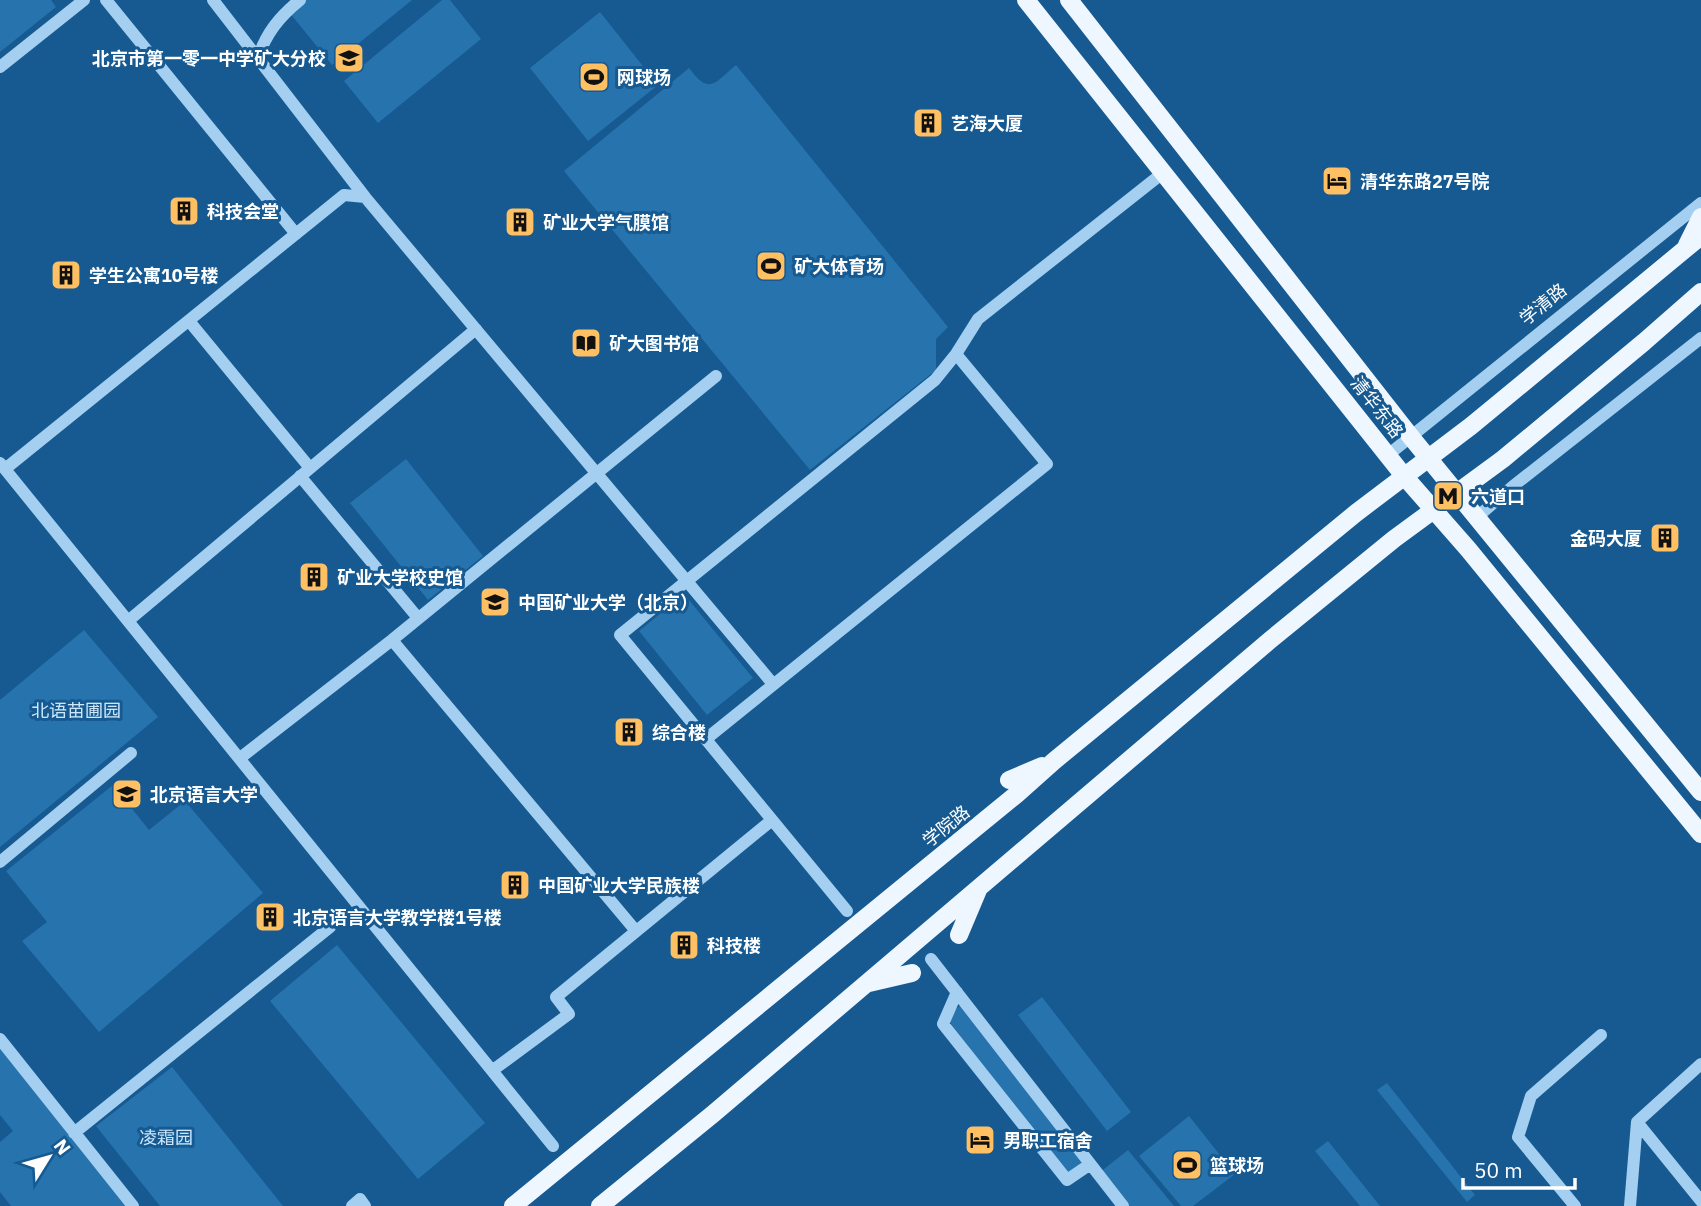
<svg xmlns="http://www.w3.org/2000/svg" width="1701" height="1206" font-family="'IBM Plex Sans','Noto Sans SC',sans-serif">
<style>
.green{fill:#2673ae}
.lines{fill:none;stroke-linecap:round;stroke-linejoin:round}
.minor{stroke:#a4cff0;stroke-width:12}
.major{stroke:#eef6ff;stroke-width:18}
.labels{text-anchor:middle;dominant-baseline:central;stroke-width:6;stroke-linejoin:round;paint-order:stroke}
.poi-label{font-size:18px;font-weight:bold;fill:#fff;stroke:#165a91;text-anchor:start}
.street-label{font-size:18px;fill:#fff;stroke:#165a91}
.park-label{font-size:18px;fill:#cbe7fc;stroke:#165a91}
</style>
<rect width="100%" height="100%" fill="#165a91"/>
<!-- green -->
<path class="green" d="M0,0h51l5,7 -56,45z
M304,0h108l-80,65 -43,-53z
M442,0h8l31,39 -103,84 -34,-42z
M600,12l58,73 -70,56 -58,-73z
M736,65l212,262 -12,12v31l-126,100 -246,-299 125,-103c21,28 25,15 47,-3z
M406,459l77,97 -55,44 -78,-97z
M684,594l69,84 -46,37 -68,-84z
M84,630l74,87 -158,130v-147z
M113,785l36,45 36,-29 78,92 -164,139 -77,-91 25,-19 -41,-51z
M337,945l148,178 -67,56 -148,-178z
M1042,997l89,115 -24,19 -89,-116z
M961,1005l122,157 -17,14 -120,-159z
M0,1047l133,159h-122l-11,-14v-50l13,-11 -13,-16z
M172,1067l111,139h-123l-64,-80z
M1387,1083l88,112 -8,7 -90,-112z
M1189,1116l46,58 -42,32h-12l-42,-50z
M1328,1141l52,65h-20l-45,-55z
M1128,1150l46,56h-46l-29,-33z"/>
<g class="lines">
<!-- minor -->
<path class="minor" d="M106,0l190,234
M213,0l152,197
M258,58c8,-25 22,-42 42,-58
M0,67l84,-67
M189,321l121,147
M1388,455l313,-252
M0,463l553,683
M5,469l339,-274 21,2 408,487
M300,476l118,142
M1476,518l36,-31 189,-149
M128,621l348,-292
M392,640l244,291
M706,739l341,-275 -91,-110
M240,758l152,-118 324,-264
M0,862l131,-109
M847,911l-227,-276 315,-255 21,-26 22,-35 186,-147
M931,959l192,247
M957,992l-14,32 124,156 22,-15
M0,1039l133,167
M493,1070l76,-56 -13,-17 216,-177
M1637,1122l64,79
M74,1133l256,-206
M352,1206l8,-7 5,7
M1575,1206l-57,-69 13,-41 70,-61
M1630,1206l7,-84 64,-58"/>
<!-- major -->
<path class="major" d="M1026,0l378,476 64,73 233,285
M1069,0l342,437 290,355
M1687,245l14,-28
M1009,780l33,-14
M959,935l19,-45
M869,983l43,-10
M513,1206l504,-412 37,-33 302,-248 115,-87 230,-190
M600,1206l113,-92 556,-473 125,-102 109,-80 141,-117 57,-50"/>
</g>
<!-- icons -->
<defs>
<g id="school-square" transform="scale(1.575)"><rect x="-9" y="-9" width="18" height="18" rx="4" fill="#ffc064" stroke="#165a91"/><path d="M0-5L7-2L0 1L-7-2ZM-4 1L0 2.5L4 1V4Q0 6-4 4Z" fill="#111"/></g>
<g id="stadium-square" transform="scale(1.575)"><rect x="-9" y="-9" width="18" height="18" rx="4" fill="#ffc064" stroke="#165a91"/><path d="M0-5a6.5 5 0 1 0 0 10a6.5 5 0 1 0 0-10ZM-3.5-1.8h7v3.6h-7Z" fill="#111"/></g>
<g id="building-square" transform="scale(1.575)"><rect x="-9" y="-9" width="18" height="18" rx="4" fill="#ffc064" stroke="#165a91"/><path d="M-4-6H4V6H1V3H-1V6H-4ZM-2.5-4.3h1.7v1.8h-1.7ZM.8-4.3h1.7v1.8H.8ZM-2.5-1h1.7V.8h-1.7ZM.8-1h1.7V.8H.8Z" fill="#111"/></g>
<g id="hotel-square" transform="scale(1.575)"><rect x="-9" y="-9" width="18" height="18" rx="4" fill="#ffc064" stroke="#165a91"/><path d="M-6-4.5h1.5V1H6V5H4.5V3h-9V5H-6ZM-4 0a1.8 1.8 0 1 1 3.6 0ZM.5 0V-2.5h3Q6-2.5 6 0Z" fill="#111"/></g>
<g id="library-square" transform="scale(1.575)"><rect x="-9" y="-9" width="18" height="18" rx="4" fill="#ffc064" stroke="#165a91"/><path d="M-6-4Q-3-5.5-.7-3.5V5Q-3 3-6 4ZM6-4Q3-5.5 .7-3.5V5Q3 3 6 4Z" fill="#111"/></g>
<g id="metro-square" transform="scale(1.575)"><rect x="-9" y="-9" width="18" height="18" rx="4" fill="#ffc064" stroke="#165a91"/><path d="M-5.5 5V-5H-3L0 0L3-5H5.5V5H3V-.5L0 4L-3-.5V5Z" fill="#111"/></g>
<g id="university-square" transform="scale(1.575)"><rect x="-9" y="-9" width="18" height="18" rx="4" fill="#ffc064" stroke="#165a91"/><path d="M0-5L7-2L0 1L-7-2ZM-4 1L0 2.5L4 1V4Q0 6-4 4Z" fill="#111"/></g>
</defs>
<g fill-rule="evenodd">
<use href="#school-square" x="349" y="58"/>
<use href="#stadium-square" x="594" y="77"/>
<use href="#building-square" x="928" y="123"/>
<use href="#hotel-square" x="1337" y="181"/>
<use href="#building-square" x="184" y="211"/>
<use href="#building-square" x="520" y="222"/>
<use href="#stadium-square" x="771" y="266"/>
<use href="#building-square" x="66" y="275"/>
<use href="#library-square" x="586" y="343"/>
<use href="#metro-square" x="1448" y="496"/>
<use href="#building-square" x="1665" y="538"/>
<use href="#building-square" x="314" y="577"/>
<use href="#university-square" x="495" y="602"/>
<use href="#building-square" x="629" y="732"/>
<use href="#university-square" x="127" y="794"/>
<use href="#building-square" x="515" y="885"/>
<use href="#building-square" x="270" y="917"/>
<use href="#building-square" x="684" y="945"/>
<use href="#hotel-square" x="980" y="1140"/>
<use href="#stadium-square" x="1187" y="1165"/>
</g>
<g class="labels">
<!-- poi labels -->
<g class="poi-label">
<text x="326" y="58" text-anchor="end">北京市第一零一中学矿大分校</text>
<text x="617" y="77">网球场</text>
<text x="951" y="123">艺海大厦</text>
<text x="1360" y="181">清华东路27号院</text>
<text x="207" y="211">科技会堂</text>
<text x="543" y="222">矿业大学气膜馆</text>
<text x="794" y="266">矿大体育场</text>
<text x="89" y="275">学生公寓10号楼</text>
<text x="609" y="343">矿大图书馆</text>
<text x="1471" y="496">六道口</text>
<text x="1642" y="538" text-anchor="end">金码大厦</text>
<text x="337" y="577">矿业大学校史馆</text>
<text x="518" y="602">中国矿业大学（北京）</text>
<text x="652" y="732">综合楼</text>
<text x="150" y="794">北京语言大学</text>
<text x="538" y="885">中国矿业大学民族楼</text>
<text x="293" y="917">北京语言大学教学楼1号楼</text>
<text x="707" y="945">科技楼</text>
<text x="1003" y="1140">男职工宿舍</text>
<text x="1210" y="1165">篮球场</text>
</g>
<!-- street labels -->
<g class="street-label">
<text transform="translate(1543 304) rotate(-39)">学清路</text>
<text transform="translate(1377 407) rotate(52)">清华东路</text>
<text transform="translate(946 826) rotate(-39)">学院路</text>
</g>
<!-- park labels -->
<g class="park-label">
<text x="76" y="710">北语苗圃园</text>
<text x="166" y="1137">凌霜园</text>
</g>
</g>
<!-- north arrow -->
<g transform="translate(49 1157) rotate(53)" stroke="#165a91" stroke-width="5" paint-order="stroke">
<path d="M0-5L12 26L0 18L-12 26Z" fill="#ffffff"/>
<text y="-10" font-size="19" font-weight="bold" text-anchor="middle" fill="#ffffff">N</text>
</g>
<!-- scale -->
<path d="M1463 1178v10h112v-10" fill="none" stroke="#ffffff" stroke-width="3.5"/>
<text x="1474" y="1178" font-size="21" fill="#ffffff" stroke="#165a91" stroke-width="5" paint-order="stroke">50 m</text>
</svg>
